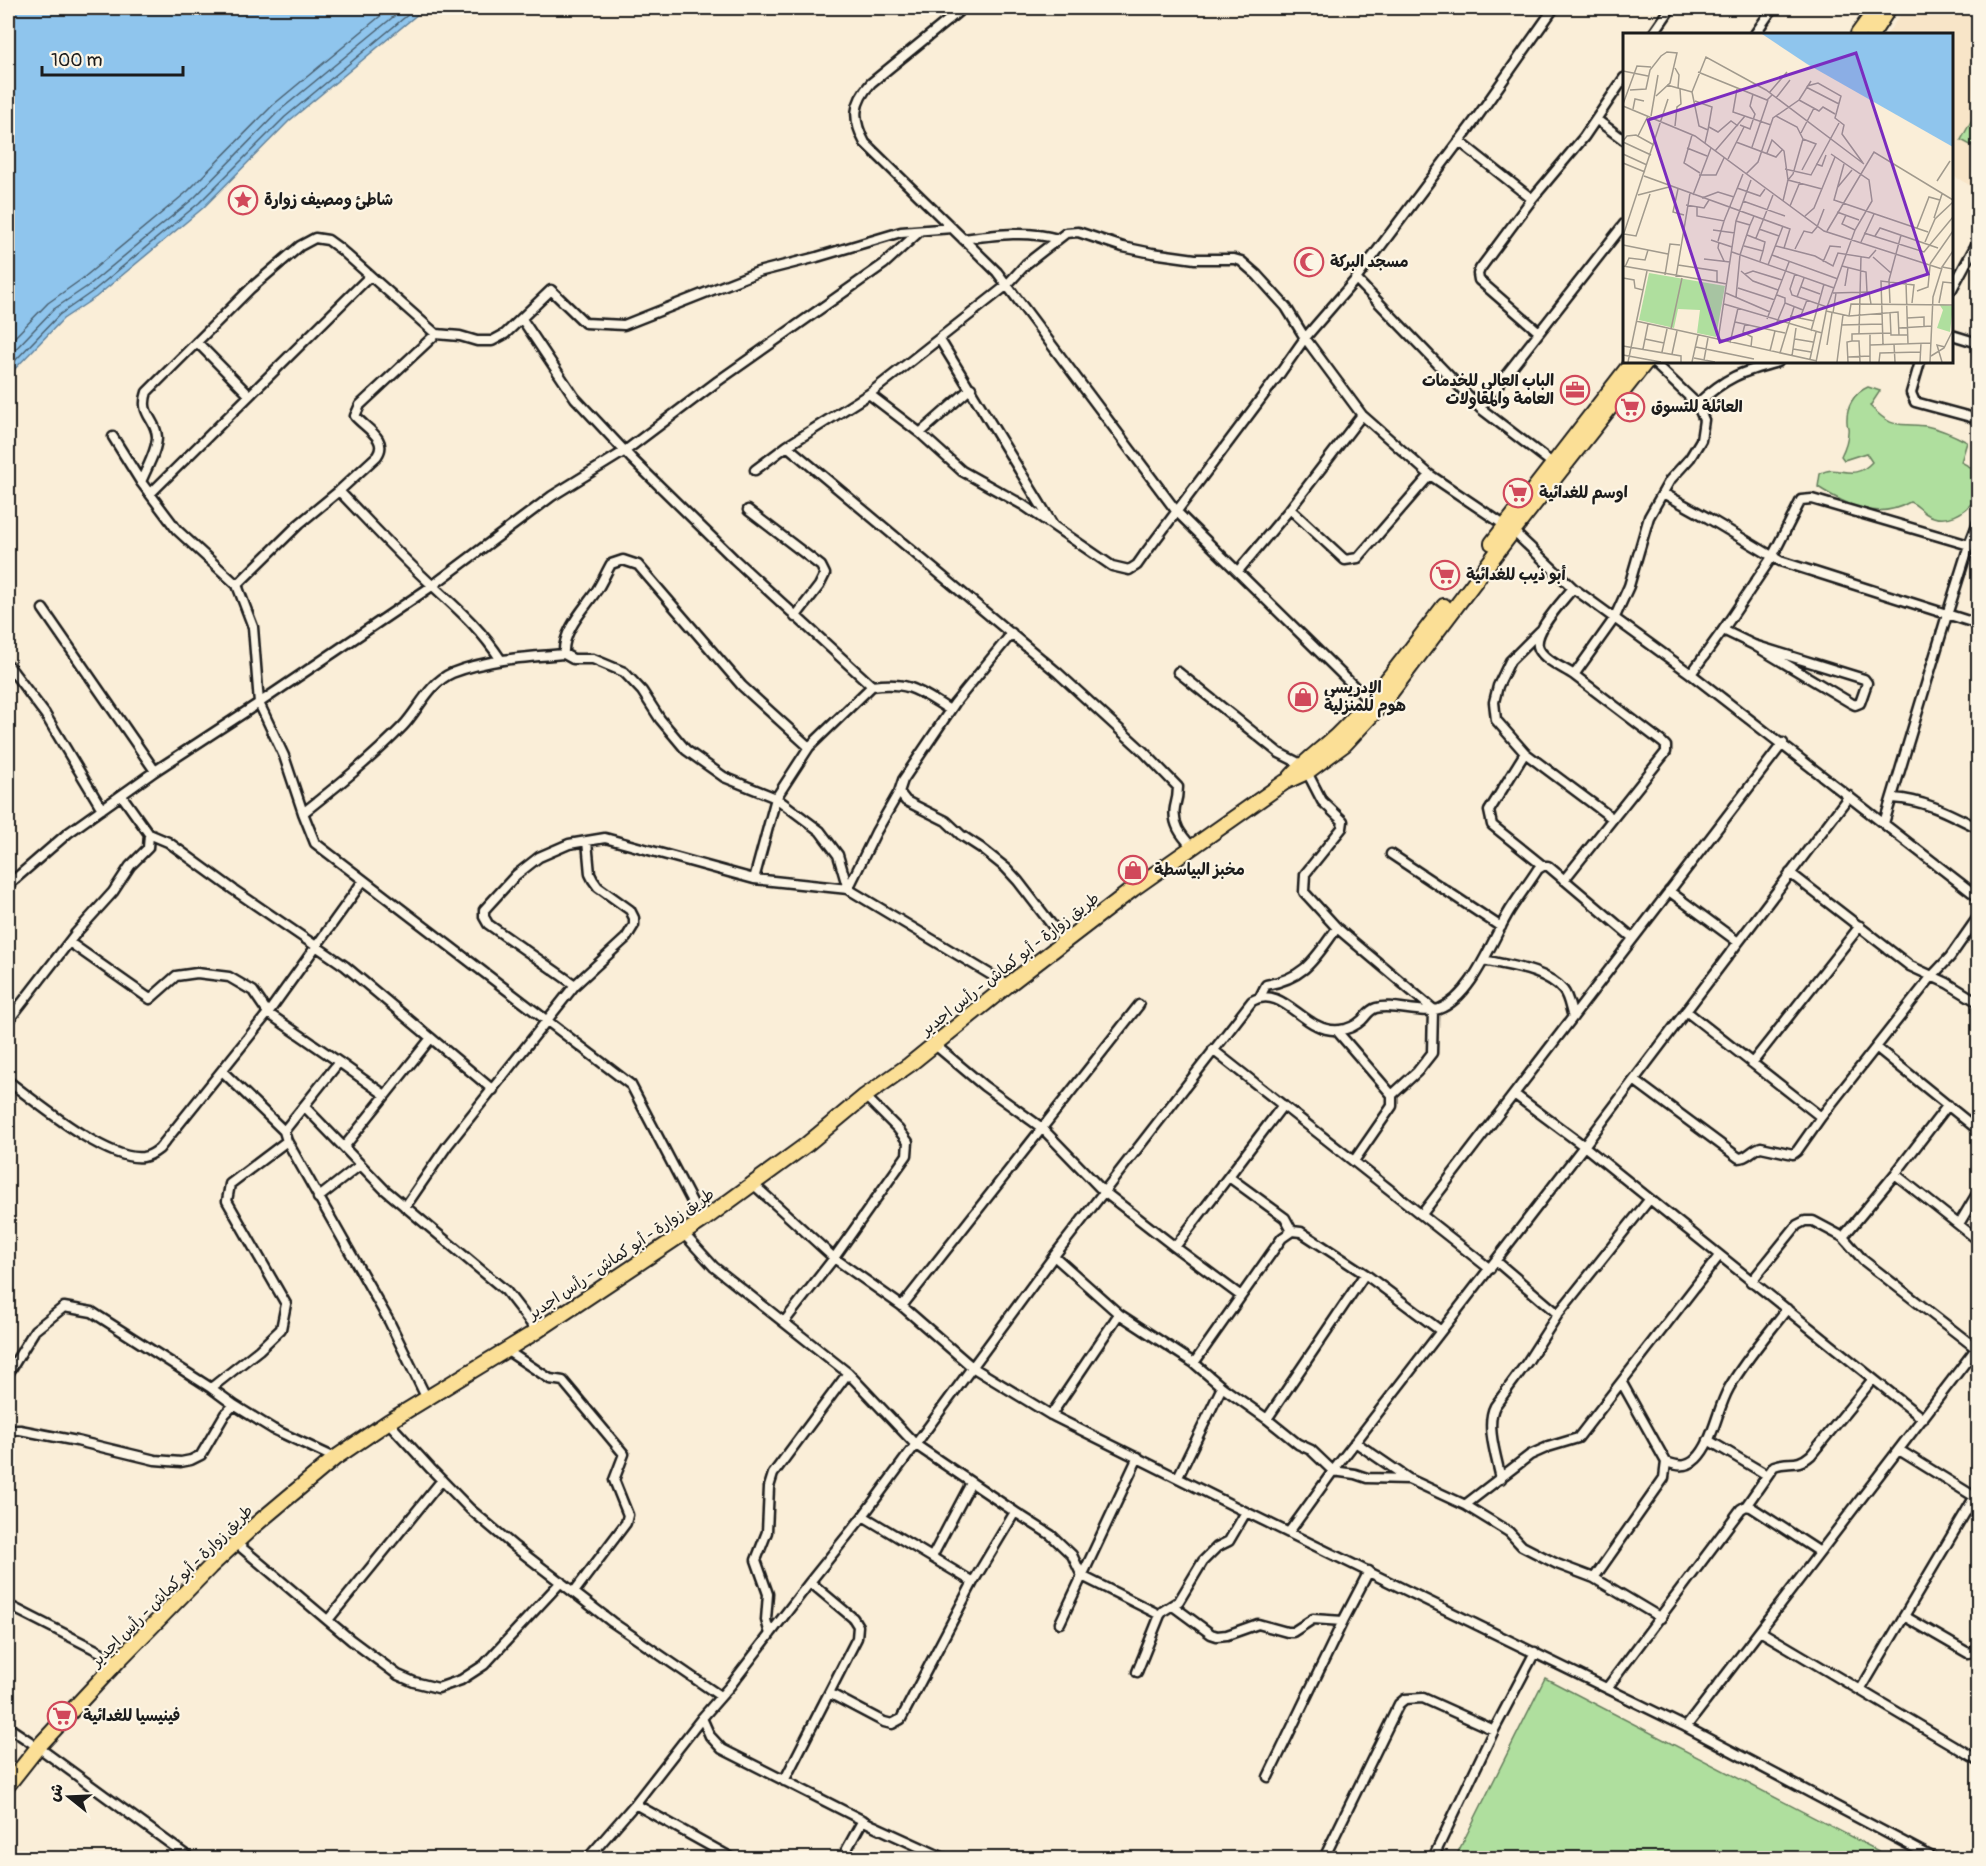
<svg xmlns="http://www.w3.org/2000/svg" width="1986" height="1866" font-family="Pangolin,'Playpen Sans Arabic',sans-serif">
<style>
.built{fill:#f8e5c8}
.green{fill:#afdf9e;stroke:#667e5d;stroke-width:1.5}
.water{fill:#8fc5ed;stroke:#618199;stroke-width:1.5}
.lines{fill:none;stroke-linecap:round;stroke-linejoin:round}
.shore{stroke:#4a6070;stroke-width:1.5}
.minor-casing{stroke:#1c1c1c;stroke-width:13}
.primary-casing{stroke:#1c1c1c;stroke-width:18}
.minor{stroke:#fcf5e5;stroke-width:8}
.primary{stroke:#fbdf96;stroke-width:14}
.labels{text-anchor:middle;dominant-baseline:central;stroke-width:4.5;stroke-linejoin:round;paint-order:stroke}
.poi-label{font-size:16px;font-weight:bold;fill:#1c1c1c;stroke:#fcf5e5;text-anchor:start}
.street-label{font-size:16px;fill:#1c1c1c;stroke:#fcf5e5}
.inset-road{fill:none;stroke:#a19a8d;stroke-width:1.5}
.view{fill:#7b2cbf;fill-opacity:0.15;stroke:#7b2cbf;stroke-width:3}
.inset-edge{fill:none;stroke:#1c1c1c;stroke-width:3}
</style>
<rect width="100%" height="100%" fill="#faeed8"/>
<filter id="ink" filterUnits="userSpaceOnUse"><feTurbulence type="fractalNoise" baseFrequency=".0167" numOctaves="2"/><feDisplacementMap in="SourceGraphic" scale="12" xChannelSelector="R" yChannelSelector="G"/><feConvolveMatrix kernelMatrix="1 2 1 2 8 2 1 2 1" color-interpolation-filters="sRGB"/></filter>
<g filter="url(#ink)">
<!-- built -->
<path class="built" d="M1905,8h73v182l-26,-15v-141h-65z"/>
<!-- green -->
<path class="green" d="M1975,114l3,2v33l-17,-9z
M1868,387l12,4 -10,15c25,25 26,16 56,20 15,3 28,9 41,16l-6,20 11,6 1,17 5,10c-11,18 -33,31 -53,18 -6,-5 -7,-8 -15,-11 -33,19 -62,4 -92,-15l2,-13c17,-12 32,10 52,-12l-6,-9 -22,7 -3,-4c4,-8 7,-15 7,-24 1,-6 -1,-4 -1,-10 -1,-16 7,-29 21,-35z
M1545,1678l347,180h-437z"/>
<!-- water -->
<path class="water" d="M8,8h417l-136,113 -86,87 -107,89 -33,22 -55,57z"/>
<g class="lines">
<!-- shore -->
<path class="shore" d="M8,344l40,-41 34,-24 106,-88 85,-86 117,-97
M8,357l46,-48 34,-23 106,-88 85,-87 125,-103
M8,368l51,-53 33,-23 107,-89 86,-86 131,-109"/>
<!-- minor casing -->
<g class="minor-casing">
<path id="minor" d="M963,8l-92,75c-18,20 -19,36 -6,60l132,129 180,240 192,189
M1653,34l18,-26
M1755,34l18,-26
M1597,120l27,20
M1459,141l73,58
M963,239c31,-4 64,-9 95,0
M1356,279l124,129 72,55
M1952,289l26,-48
M522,319l53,79 57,61 102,100 138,127 -63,61 -33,51 -22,81
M1539,332l-60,-52 -1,-6 2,-5 52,-70 52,-62 40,-59
M1952,335l26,8
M940,340l113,185
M197,342l52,53
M1920,362l-9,31 4,9 63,17
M869,394l51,39 42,38 61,34 89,61 17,4 8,-5 7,-10 137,-183 24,-34 51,-59 117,-156 81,-115
M1697,404c29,-27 44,-32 81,-42
M1480,408l144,-184
M920,433l51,-45
M113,437l28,45 36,48 60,55 16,42 6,76 25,53 19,57 12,30 316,242 71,136
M787,446l271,227 86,79 34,35c0,7 -1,13 -3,20 -3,17 6,28 17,40
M755,470l32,-24 82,-52 137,-108 20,-22 40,-31 12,-1 45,15 29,6 43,6h39l7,2 16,14 29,32 19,31 57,77 68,60 83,56 60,57 118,86 287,223
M141,482c5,-13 16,-31 16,-45 -1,-19 -18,-22 -10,-45l104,-104 49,-42 15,-8 13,2 11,8 97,86 24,2 17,5h15l13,-7 46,-44 34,33 39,2 134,-53 59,-15 84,-25 51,-4
M339,491c31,32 61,65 94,95 26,24 48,43 68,74
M1663,493l45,25 72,43 198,63
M150,494l220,-218
M1290,509l55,51 13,-2 72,-83
M748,510l73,56 4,8 -6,12 -24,31
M1238,571l52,-62 72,-94
M237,585l62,-61 40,-33 38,-35c12,-17 -12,-28 -22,-40l5,-11 76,-71
M1573,588c-10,13 -42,45 -34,61 6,12 25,19 35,26
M43,609l112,162
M1723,630l31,15 97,58 4,2 5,-2 7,-20 -3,-4 -110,-34
M1540,631l-30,30 -12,25 -4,16 2,18 29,33 87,65
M564,654c-2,-23 21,-46 33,-64 5,-8 9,-17 14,-26l12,-4 15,5 104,121 67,61
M8,665l37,49 57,95
M1178,672l101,81 22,11 6,8 15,29 21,20 -1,7 -37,46 -1,18 33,36 96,81
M1691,674l32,-44 49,-73 29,-57 11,-1 157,46
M872,686c38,-5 47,5 78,24
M1525,753l-36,58 3,14 51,41
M899,792l7,9 40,20 15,14 20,13 25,20 12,13 47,61
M1893,798c32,2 57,16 85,30
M303,813c34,-27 69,-55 100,-87 16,-17 26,-43 49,-53 36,-14 74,-16 112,-19l9,5h20l31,13 18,19 18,28 26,31 38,27 52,21 44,33 18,24 10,34 28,-57 23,-40 4,-12 52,-77 57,-70
M1884,823l63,-208 22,-70 9,-23
M149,834l19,8 66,48 111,76 148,124
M1391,854l110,73
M1790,873l120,93 37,17 31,19
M1564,880l102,-128v-6l-4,-4 -88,-67 40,-56 15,-33 20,-69 21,-37 20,-22 11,-18 3,-20 -7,-16 -44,-42
M8,885l60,-52 87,-62 104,-68 173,-117 120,-90 73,-45 93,-70 166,-117 36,-33
M1669,891l69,51
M69,942l81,57 26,-23 21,-3 32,4 24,14 15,22 71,49 -55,69
M1484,960c25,6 61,9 79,30 6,7 7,19 10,27
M575,985l-87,-61 -4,-7v-7l32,-35 23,-18 30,-13 36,-6 149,41 94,10 160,96
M1260,997l6,-12c40,-7 49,-27 71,-57
M1686,1011l135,106
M8,1021l68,-88 37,-41 17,-26 18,-18 1,-14 -27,-38
M1337,1031l55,64v11l-38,55
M934,1044l50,42 58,42 61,63 72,56 66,49
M1876,1047l102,83
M1213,1050l277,219
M339,1062l46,33
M1752,1063l108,-137
M222,1071l62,60 3,10 102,180 38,78
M1634,1080l105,78c9,0 13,-9 22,-11l32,7 4,-3 24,-34 111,-141 18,-19 28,-40
M8,1081c28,21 100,81 135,76 6,-1 11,-4 16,-8l109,-136 95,-132
M1514,1094l70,52 339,273
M1392,1095l25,-23 15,-19 1,-44
M304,1106l80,83 122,102 31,40
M344,1147l87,-109
M1895,1174l83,66
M1229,1177l56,41 7,13
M752,1183l82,75 68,48 70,61 79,48 195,97 440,215 248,131
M318,1198l42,-33
M405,1207l42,-61 128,-161 51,-47 8,-13v-7l-4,-8 -32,-23 -5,-7 -3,-6 -3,-33
M1422,1214l361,-471
M1959,1224l19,-32
M684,1234l30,33 134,106 68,72 99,67 -42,70 -72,137 -9,5 -8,-2 -55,-29
M1843,1237l52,-63 53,-69
M1175,1247l108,-142
M1496,1261l62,53
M1751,1282l46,-57 8,-4h8l30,16 20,23 114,89
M902,1306l237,-301
M1119,1314l75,49 28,24 45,32 31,25 13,6 22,21 22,3 12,4 42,1 56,26 44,27 13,14 35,18 37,14 67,40
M784,1322l50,-64 73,-103 1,-13 -10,-13 -33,-33
M506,1350l44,29 13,2 61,73 -10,26 14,35 -2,8 -52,69
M1194,1363l88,-125 10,-7 9,1 64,42
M8,1374l27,-44 29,-23 28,5 119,76 23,17
M211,1388l48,-38 22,-21 5,-25 -59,-103 3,-17 57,-43
M1051,1415l68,-101 -65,-58
M1267,1419l98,-145 76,57
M388,1422l43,47 39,40 45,38 97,75 108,74
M8,1430h12l57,11 78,19 26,2 10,-2 10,-5 24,-41 9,-9 39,24 62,29
M1708,1440l59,35
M1355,1442l54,37
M1899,1450l76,47
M1666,1462c11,4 21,6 30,-3 17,-16 21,-50 33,-71 16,-28 38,-53 58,-79
M1178,1477l44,-90
M1501,1479c-4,-20 -16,-54 -6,-73l33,-45 30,-47 91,-114
M1465,1505l65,-50 18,-8 30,-9 141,-182
M1746,1506l5,1 69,45
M1015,1512l36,23 21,20 10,21 78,39
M863,1516l110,66
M1289,1532l44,-61 251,-325 265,-350
M236,1543l115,97 47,35 16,7 24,6 23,-8 23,-15 77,-83
M932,1557l39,-74
M1594,1578l70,-100 2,-16 -44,-79
M8,1605l110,56
M1173,1606l38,28 6,2 10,-1 31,-11 29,8h6l20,-13 30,2
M1904,1616l64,37 5,-1 5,-6
M328,1620l114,-140
M1060,1623l78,-166
M1760,1631l218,129
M770,1634l-4,-14 2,-26 -12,-34 11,-28 2,-45 4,-13 75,-101
M1137,1672l23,-57 3,-4 16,-10 24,-40 14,-14 12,-6 17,-29
M1607,1688l134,-179 5,-3 28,-40c16,-6 22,2 37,-11l62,-76
M1861,1689l117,-198
M702,1718l8,18 12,13 152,77 70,32
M8,1727l30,20 152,111
M1686,1727l292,-381
M1268,1777l75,-156 26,-50
M784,1781l73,-143 1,-12 -5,-8 -43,-36
M635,1804l97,54
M588,1858l47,-54 67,-86 28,-32 80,-104 53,-66 191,-260 198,-255c24,-14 43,14 64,24 15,8 33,7 46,-5 5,-5 7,-10 14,-12 17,-5 46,7 63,1 34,-13 53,-70 71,-99 9,-14 19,-27 28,-41l5,-3h5l85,72
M842,1858l21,-38
M1324,1858l75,-154 6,-5 18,-1 71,32
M1433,1858l61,-128 41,-78
M1976,1858l2,-4"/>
</g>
<!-- primary casing -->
<g class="primary-casing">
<path id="primary" d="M1858,34l19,-26
M1872,34l17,-26
M1492,543l140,-181
M1289,779c14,-17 32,-29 48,-44 40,-38 73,-85 107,-129
M8,1785l30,-38 80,-86 92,-94 44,-41 81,-68 53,-36 149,-91 165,-110 104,-76 59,-49 44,-31 99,-80 125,-96 152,-107 22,-10 38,-28 38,-41 130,-172 133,-169"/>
</g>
<!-- minor -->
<use href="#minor" class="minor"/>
<!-- primary -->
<use href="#primary" class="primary"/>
</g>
</g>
<!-- icons -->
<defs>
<g id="sight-ring" transform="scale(1.5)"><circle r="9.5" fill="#fcf5e5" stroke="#d1495b" stroke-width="1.5"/><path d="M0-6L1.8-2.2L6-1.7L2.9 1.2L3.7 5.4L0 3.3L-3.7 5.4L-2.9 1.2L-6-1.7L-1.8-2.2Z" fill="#d1495b"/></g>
<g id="mosque-ring" transform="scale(1.5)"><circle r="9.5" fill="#fcf5e5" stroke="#d1495b" stroke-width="1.5"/><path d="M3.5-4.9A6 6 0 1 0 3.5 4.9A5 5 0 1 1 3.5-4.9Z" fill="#d1495b"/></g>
<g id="office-ring" transform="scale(1.5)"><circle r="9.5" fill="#fcf5e5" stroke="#d1495b" stroke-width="1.5"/><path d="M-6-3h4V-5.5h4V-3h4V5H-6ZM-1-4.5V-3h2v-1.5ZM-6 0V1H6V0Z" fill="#d1495b"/></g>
<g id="supermarket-ring" transform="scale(1.5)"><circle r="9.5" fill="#fcf5e5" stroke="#d1495b" stroke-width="1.5"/><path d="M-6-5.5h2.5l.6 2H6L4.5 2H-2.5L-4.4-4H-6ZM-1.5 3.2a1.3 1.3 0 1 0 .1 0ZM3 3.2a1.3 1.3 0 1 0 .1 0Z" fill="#d1495b"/></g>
<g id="shop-ring" transform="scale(1.5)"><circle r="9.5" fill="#fcf5e5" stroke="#d1495b" stroke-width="1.5"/><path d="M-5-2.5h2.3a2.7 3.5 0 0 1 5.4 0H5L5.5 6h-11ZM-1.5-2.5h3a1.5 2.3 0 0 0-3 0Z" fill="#d1495b"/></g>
</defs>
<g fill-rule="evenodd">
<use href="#sight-ring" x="243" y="200"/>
<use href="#mosque-ring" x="1309" y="262"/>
<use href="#office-ring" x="1575" y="390"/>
<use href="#supermarket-ring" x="1630" y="407"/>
<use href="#supermarket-ring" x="1518" y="493"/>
<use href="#supermarket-ring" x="1445" y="575"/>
<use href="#shop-ring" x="1303" y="697"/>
<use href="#shop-ring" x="1133" y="870"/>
<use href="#supermarket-ring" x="62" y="1716"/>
</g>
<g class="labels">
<!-- poi labels -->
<g class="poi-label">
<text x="264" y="200">شاطئ ومصيف زوارة</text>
<text x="1330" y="262">مسجد البركة</text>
<text x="1554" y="381" text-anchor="end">الباب العالي للخدمات<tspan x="1554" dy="18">العامة والمقاولات</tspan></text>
<text x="1651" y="407">العائلة للتسوق</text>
<text x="1539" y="493">اوسم للغدائية</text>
<text x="1466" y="575">أبو ذيب للغدائية</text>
<text x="1324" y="688">الإدريسي<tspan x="1324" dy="18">هوم للمنزلية</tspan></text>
<text x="1154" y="870">مخبز البياسطة</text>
<text x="83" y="1716">فينيسيا للغدائية</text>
</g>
<!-- street labels -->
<g class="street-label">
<text transform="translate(1010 964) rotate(-38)">طريق زوارة - أبو كماش - رأس اجدير</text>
<text transform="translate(621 1254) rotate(-34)">طريق زوارة - أبو كماش - رأس اجدير</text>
<text transform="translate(172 1586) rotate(-45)">طريق زوارة - أبو كماش - رأس اجدير</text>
</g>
</g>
<!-- overview -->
<g transform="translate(1623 33)">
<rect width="330" height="330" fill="#faeed8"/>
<path d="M26,240l76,13 -9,51 -19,-4 3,-23 -22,-1 -4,19 -35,-8zM316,271l14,2 -3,26 -13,-4 6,-18z" fill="#afdf9e"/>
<path d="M139,1h191v113l-146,-83z" fill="#8fc5ed"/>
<path class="inset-road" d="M52,35l4,7 -1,13M0,38l25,5M75,39l69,28 5,-5M44,52l25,7M184,53l11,-3 23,13 -6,22 9,7 -2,9 21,29M183,54l33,17M114,56l-4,23 38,13M7,57l16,-1 4,-19 11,-14 6,-4 10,1 -7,30 -14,13M146,60l18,-21M153,65l14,-18M176,67l20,11 4,-4 12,7M72,68l17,6 -4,23M0,71l14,-38 14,1M0,73l72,30 129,95 118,38M10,76l2,-10 9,2M28,83l7,-41M153,83l21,11 6,12 -10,35 -5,6 34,9M117,92l10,4 5,-15 -5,-8 3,-12M52,93l2,-19 4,-3 -1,-15M86,94l9,5 13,-11 7,5M178,100l13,-25M69,102l-8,28 16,10M15,103l10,-20M0,108l4,-5 9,-1 18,10M0,109l28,13M113,109l40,15 7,-8M82,110l3,-13 -9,-4 -7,-34 14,-35 60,33 98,74M129,114l16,-47M64,115l20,8M92,118l30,-35M144,120l5,-13 12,11 4,29 -5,21M0,121l24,11M105,126l16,-32M0,130l22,9M193,131l6,2 4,-11M221,131l-10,36 94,32M162,136l26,6 28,-52M179,137l14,-26 -13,-5M123,141l12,-12 15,-44 26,-18 12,-19M76,142h17l8,-17M21,143l146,53 -6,19 -8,-2M314,148l13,-20M114,155l23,8 5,-7M214,155l15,-18M55,156l-5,23 11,3M15,162l31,-8M70,162l18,-47M79,165l16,-6 16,5M120,168l42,15M63,172l18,3 5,-8M167,173l10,-24M74,174v9l27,5 19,-47M214,179l22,8M223,182l-4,9 13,6M182,183l9,-8 21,-51M311,185l6,-18M113,188l14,4 4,-9M294,195l12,-31 11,3 2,-6M136,196l20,7M90,197l22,3M204,198l47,-79 79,48M241,200l60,19 29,-35M1,201l12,2 14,-42M124,202l18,7 -2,9M0,203l45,-137M252,203l5,-8 58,20M133,205l17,-43M88,207l21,7M95,208l6,-20M96,209l-1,6 6,13M238,209l13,-28M302,209l10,-23 18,-17M0,212l45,9M121,213l19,5 -3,10M161,215l31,8 18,10 5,-13 31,5 7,-8M172,216l9,-18 8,2 5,-6 7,-18M330,218l-11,16 11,2M109,219l102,36M149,222l66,24M250,224l18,16M81,226l26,3M200,229l7,-16 11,1M307,231l23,-33M55,232l39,6v11M145,232l15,-39M0,233l104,18M219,233l24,6 1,20M2,234l4,-9 16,2 3,-10M118,238l12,10 25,9M122,241l8,-3 29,9M172,241l-5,15 2,6 35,12M42,242l5,-31 10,1M53,244l14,-84M0,245l11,2 1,8 8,2M283,250l2,61M222,253l3,-18M178,254l19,7M115,255l37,12M294,258l11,-4 2,-21M103,260l44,19M210,260l36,-1 2,12M154,262l8,3v5l18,7M113,264l4,-42 10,-30M174,264l7,-19M267,270l-1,-23 12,-45M316,270l4,-21 10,1M101,271l98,29M203,278l23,5 49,-4 1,23M267,279l1,23h16M210,280l3,-20M167,283l24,5M226,283l2,-12 102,1M177,285l7,-18M284,285l17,-1v10M144,286l22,-57M13,288l181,40M112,289l50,11M154,289l8,-19M122,291l-2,8 9,5 -1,10M218,292l41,-1M276,295l33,-2M48,296l11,-51M188,298l13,-47M236,301l2,-78M247,301v28M22,306l19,4M172,306l18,3M95,307l18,-119 15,-41M229,308v-7l39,-1M107,310l8,-35M260,311l-2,-63 33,4 -2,18M271,311l1,18M204,312l5,-32M247,312l61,-2M0,313l58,10v6M73,314l58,12M20,316l5,-25M170,316l18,3M147,318l5,-20M39,319l5,-23M157,320l14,-46M49,321l5,-23M0,322l38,7M169,323l4,-28M308,323l13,-8 9,-18M225,324l22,-1M71,325l21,4M187,326l6,-27M81,327l4,-22M5,329l19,-91M69,329l6,-27M193,329l11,-55 28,-77 17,-29 -3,-21 -38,-26M214,329l6,-47M225,329l-1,-20 5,-1h7l1,21M256,329l1,-9 41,-1M297,329l1,-19M307,329l3,-65 9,-29M319,329l-5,-17 8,2"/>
<path class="view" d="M233,20l72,221 -208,68 -72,-222z"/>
<rect width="330" height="330" class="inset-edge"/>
</g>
<!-- margin -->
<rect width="1986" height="1866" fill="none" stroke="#fcf5e5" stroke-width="30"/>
<rect x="15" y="15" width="1956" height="1836" fill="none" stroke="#1c1c1c" stroke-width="2" filter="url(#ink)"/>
<!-- north arrow -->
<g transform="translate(69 1797) rotate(288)" stroke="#fcf5e5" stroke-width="4.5" paint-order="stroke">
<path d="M0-4.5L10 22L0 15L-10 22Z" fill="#1c1c1c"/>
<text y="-9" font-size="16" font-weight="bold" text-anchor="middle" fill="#1c1c1c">ش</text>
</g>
<!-- scale -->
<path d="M42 66v9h141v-9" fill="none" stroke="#1c1c1c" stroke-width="3"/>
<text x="51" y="66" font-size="18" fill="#1c1c1c" stroke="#fcf5e5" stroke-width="4.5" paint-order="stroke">100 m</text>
</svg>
